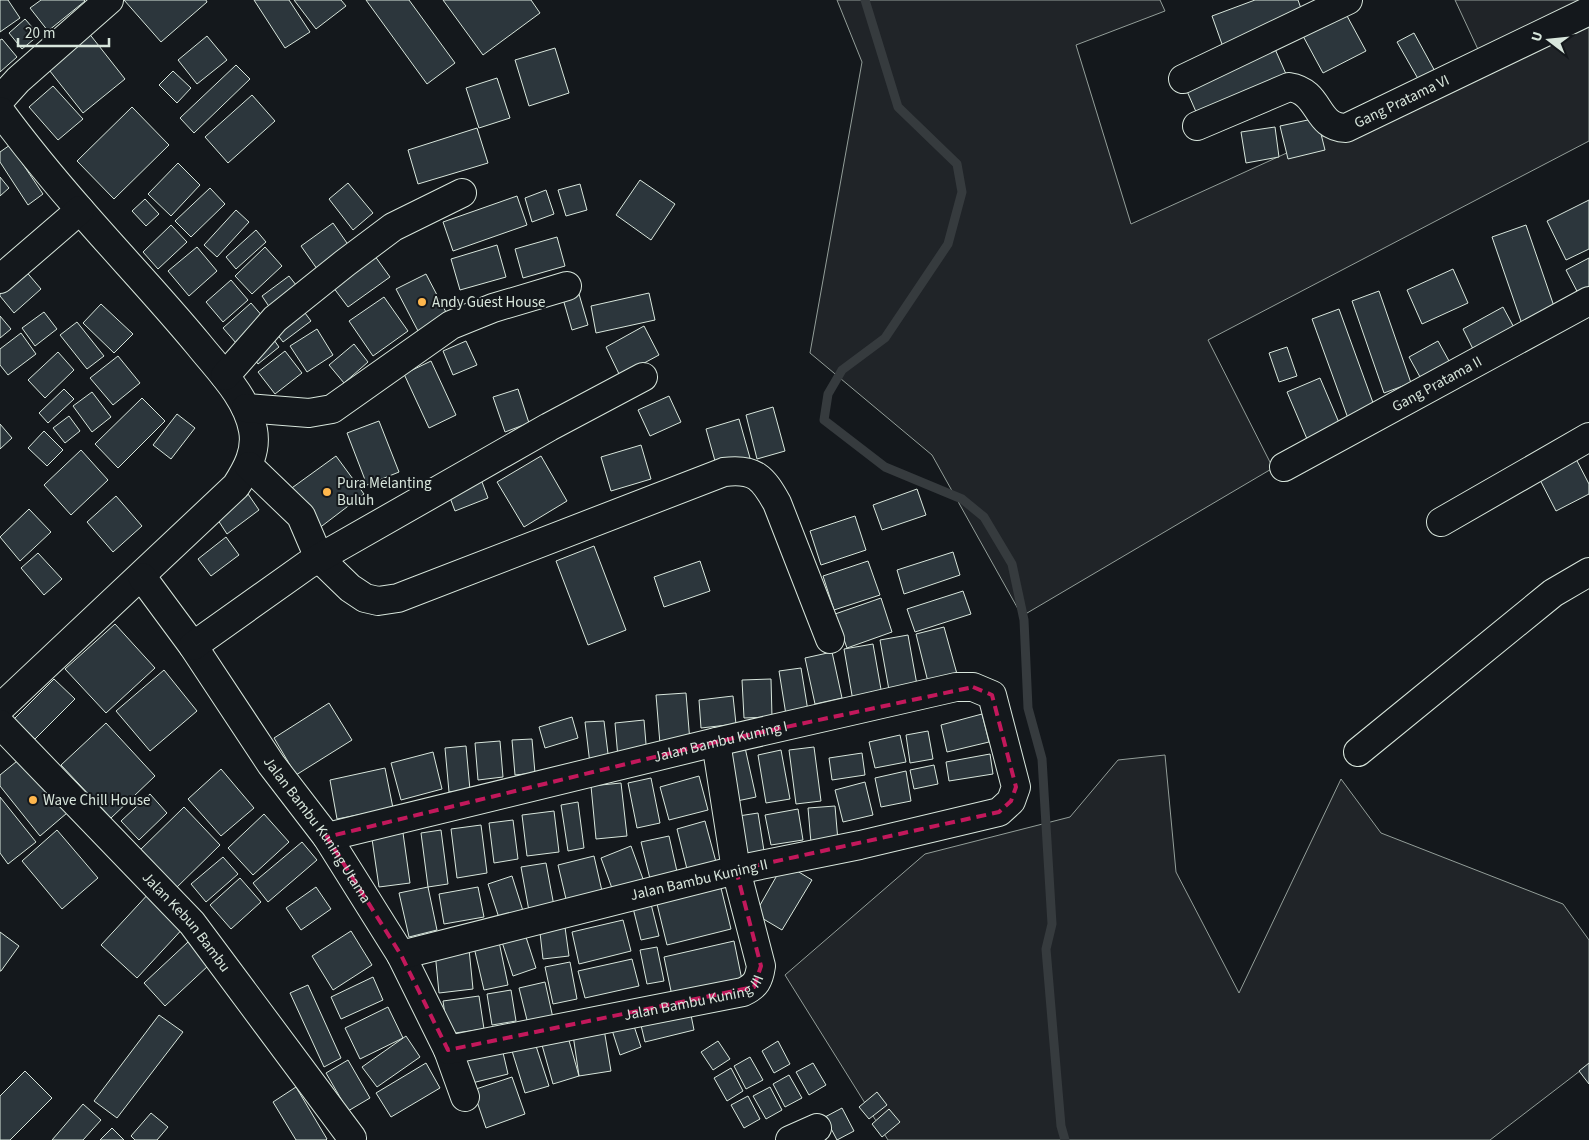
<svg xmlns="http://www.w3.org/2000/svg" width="1589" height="1140" font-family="'Source Sans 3',sans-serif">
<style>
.green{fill:#202428;stroke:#939e99}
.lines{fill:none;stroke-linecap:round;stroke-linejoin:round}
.stream{stroke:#363b3e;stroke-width:9}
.building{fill:#2c363c;stroke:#d8e6dc}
.street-casing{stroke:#d8e6dc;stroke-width:30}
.street{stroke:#14181c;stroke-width:28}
.marked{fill:none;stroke:#c2185b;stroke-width:4;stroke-dasharray:10 6;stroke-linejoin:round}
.poi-dot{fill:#ffb74d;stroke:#14181c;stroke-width:2}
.labels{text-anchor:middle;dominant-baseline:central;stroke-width:4;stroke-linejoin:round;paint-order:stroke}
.street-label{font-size:15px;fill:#d8e6dc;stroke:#14181c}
.poi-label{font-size:15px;fill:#d8e6dc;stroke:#14181c;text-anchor:start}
</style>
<rect width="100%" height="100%" fill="#14181c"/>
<!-- green -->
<path class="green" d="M837,0h323l5,11 -89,34 55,179 193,-88 165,-63 -34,-73h134v141l-381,199 65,128 -251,148 -90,-161 -122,-102 52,-291z
M1165,755l11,117 63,121 102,-214 40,54 182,71 26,36v124l-99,76h-602l-103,-165 140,-121 145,-37 48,-57z"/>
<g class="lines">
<!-- stream -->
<path class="stream" d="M865,0l33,107 59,57 5,28 -14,52 -63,94 -43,32 -14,24 -4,26 61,47 77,32 22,18 28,47 12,56 4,88 14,51 10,165 -6,25 15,177 4,14"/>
</g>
<!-- building -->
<path class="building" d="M0,0h8l12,18 -20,14z
M41,0h43l1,1 -37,30 -18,-23z
M124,0h82l1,2 -46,40z
M254,0h35l21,32 -25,16z
M294,0h47l5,6 -30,23z
M366,0h43l46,63 -28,21z
M443,0h88l9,13 -57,42z
M1255,0h43l6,17 -81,30 -11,-31z
M1346,14l20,37 -43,22 -20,-37z
M25,19l14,16 -17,14 -13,-16z
M88,32l37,47 -42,34 -37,-47z
M1414,33l23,42 -16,9 -24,-42z
M207,36l20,24 -30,24 -19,-24z
M2,39l15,18 -17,15v-32z
M555,48l14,45 -40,13 -14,-46z
M1275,49l11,25 -89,40 -11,-25z
M236,65l14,14 -56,54 -14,-15z
M173,71l18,17 -14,15 -18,-18z
M497,78l13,40 -31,10 -13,-40z
M53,86l30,33 -25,21 -29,-33z
M252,95l23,26 -47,42 -23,-26z
M132,107l37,38 -55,54 -37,-38z
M1317,118l8,32 -37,9 -8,-33z
M1275,127l4,30 -33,6 -5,-31z
M477,128l11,35 -70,21 -10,-34z
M10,145l33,49 -15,11 -28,-43v-10z
M178,163l22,22 -29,31 -23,-22z
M0,177l9,11 -9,8z
M640,180l35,24 -24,36 -35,-25z
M348,183l25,30 -20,17 -24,-31z
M580,184l7,26 -21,6 -8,-26z
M210,188l15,16 -34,33 -16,-16z
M546,190l8,24 -22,8 -7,-24z
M517,196l10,29 -74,26 -10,-29z
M145,199l14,15 -13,12 -14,-15z
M1589,200v49l-23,11 -19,-39z
M236,210l13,12 -32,35 -13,-12z
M333,223l21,30 -32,23 -21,-30z
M171,225l16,17 -29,27 -15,-17z
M1526,225l31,90 -34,12 -31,-90z
M256,230l10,12 -30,27 -10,-12z
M557,237l8,29 -42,12 -8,-29z
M497,245l9,32 -46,13 -9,-31z
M197,247l20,24 -28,25 -21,-25z
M265,247l17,19 -30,28 -17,-18z
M372,252l18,25 -42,30 -18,-24z
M1589,258v36l-8,5 -15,-29z
M24,269l17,20 -27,24 -14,-17v-6z
M1453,269l15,34 -46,21 -15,-34z
M426,274l22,42 -30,15 -22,-42z
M289,276l11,14 -28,21 -10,-15z
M231,280l17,20 -25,22 -17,-20z
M1379,291l32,92 -27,10 -32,-92z
M649,293l6,27 -59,13 -5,-27z
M579,294l9,31 -16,5 -9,-31z
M384,297l24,34 -35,25 -24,-35z
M251,303l13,15 -28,25 -13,-15z
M101,304l32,30 -19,19 -31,-30z
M299,305l12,16 -28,21 -12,-16z
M1503,307l15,28 -41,22 -14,-28z
M1339,309l37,102 -27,10 -37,-102z
M44,312l13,17 -22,17 -13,-18z
M0,316l11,13 -11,9z
M77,322l27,34 -17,13 -27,-34z
M644,326l15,29 -39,21 -14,-29z
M317,329l16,26 -26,17 -17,-26z
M21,333l15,21 -28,21 -8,-10v-16z
M269,333l10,14 -21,17 -10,-14z
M466,341l11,24 -24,10 -10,-24z
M1438,341l16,29 -29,16 -16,-29z
M354,344l14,18 -24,21 -15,-18z
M1287,347l10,29 -18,6 -10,-29z
M285,351l17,22 -27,21 -17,-22z
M58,352l16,18 -29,28 -17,-18z
M118,356l22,27 -27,22 -23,-27z
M431,361l25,54 -27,13 -25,-54z
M1320,378l20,47 -33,14 -20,-47z
M64,389l10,10 -26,24 -9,-10z
M518,389l11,34 -24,9 -12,-35z
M92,392l19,25 -19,15 -19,-26z
M669,396l12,26 -31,14 -12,-26z
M142,398l23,23 -47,47 -23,-24z
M773,407l12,44 -28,8 -11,-44z
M177,414l18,14 -24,31 -18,-14z
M69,416l11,15 -15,12 -12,-15z
M739,419l11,39 -33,10 -11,-39z
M379,421l20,51 -32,13 -20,-52z
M0,424l12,14 -12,11z
M44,431l19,19 -16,16 -19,-18z
M641,445l10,34 -40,12 -10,-34z
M81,450l27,30 -37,35 -27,-30z
M336,456l28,38 -46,35 -29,-39z
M541,456l26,45 -43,26 -27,-45z
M1575,457l14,27v10l-33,17 -18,-35z
M479,474l9,24 -33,13 -9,-24z
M917,489l9,26 -44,15 -9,-25z
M248,494l11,16 -32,24 -11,-17z
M116,496l26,30 -29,26 -26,-30z
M29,509l22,23 -31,29 -20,-24z
M855,516l11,34 -45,15 -11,-34z
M226,537l13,18 -28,21 -13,-17z
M594,546l32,84 -38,15 -32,-84z
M953,552l7,23 -56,19 -7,-24z
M38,553l24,26 -18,16 -23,-27z
M700,561l10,30 -46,16 -10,-30z
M868,561l12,34 -46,15 -11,-34z
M963,591l8,23 -56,18 -8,-23z
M881,598l11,34 -45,16 -12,-34z
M115,624l40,44 -49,45 -41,-44z
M944,627l13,47 -29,8 -12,-48z
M908,635l9,50 -28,5 -9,-50z
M873,644l9,51 -29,6 -9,-52z
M832,652l10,46 -27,6 -10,-46z
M801,668l7,43 -22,4 -7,-44z
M164,670l33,41 -47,40 -34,-40z
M54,679l21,20 -40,40 -21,-20z
M771,679l1,38 -28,1 -2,-38z
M686,693l4,49 -30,2 -4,-49z
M733,696l3,28 -35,4 -2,-28z
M329,703l23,37 -56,35 -22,-37z
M982,714l7,28 -42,10 -6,-27z
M572,717l6,21 -33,10 -6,-21z
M644,720l3,36 -29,2 -3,-35z
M604,721l5,41 -19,2 -5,-42z
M106,723l49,53 -44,42 -50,-53z
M928,731l5,28 -23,4 -4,-28z
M900,735l6,27 -31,6 -6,-26z
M532,739l3,34 -20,2 -3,-35z
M500,741l3,36 -25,3 -3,-37z
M744,743l12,54 -19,4 -12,-54z
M466,746l4,44 -21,2 -4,-44z
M814,747l7,54 -25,3 -7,-54z
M781,750l9,49 -24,4 -8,-48z
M433,752l9,37 -41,11 -10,-37z
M862,753l3,22 -33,5 -3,-22z
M990,754l3,20 -44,7 -3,-19z
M22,757l45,56 -27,23 -40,-50v-11z
M934,765l4,19 -24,5 -4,-19z
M385,768l8,40 -56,11 -7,-39z
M221,769l33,39 -33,28 -33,-37z
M906,771l5,30 -30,6 -6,-29z
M699,776l9,34 -39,10 -9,-33z
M651,778l9,45 -23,5 -9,-45z
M865,782l8,33 -30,7 -8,-32z
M621,783l6,53 -31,3 -5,-53z
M150,794l17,19 -28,27 -18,-19z
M0,797l36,45 -28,22 -8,-11z
M578,802l6,46 -16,3 -7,-46z
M835,806l3,35 -27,2 -3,-35z
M184,807l36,38 -47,46 -36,-38z
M798,809l5,31 -32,5 -6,-30z
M554,811l5,41 -32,4 -5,-41z
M758,813l6,38 -26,4 -6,-38z
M264,814l25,28 -36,33 -25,-27z
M513,820l5,39 -24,4 -5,-40z
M705,821l11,41 -29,7 -10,-40z
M481,825l6,48 -30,5 -6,-49z
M57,830l41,48 -36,31 -40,-48z
M441,830l7,54 -20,3 -7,-54z
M403,833l7,50 -31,4 -7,-48z
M669,836l9,40 -27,7 -10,-41z
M302,842l15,18 -49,42 -15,-19z
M631,846l12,33 -30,12 -12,-33z
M594,856l8,35 -36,8 -8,-34z
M223,857l15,17 -32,28 -15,-18z
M546,863l8,43 -25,5 -8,-44z
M784,863l28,17 -30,50 -27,-16z
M512,876l12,38 -24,7 -12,-37z
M240,878l21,24 -30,27 -21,-24z
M316,887l15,22 -30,21 -15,-22z
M428,887l9,43 -28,7 -10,-44z
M478,887l6,30 -40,7 -5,-30z
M721,888l10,41 -64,16 -10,-41z
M151,891l36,33 -50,54 -36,-33z
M651,904l8,32 -18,4 -8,-32z
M564,920l5,36 -26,3 -4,-35z
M623,920l8,31 -52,13 -7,-32z
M351,931l21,34 -39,25 -21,-34z
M0,932l19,14 -18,25h-1z
M525,934l11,34 -23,8 -11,-34z
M498,937l10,48 -24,5 -11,-47z
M734,941l8,39 -70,16 -8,-39z
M188,942l21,23 -44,41 -21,-23z
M657,947l7,34 -17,3 -7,-34z
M469,949l4,40 -34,4 -4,-41z
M632,959l7,27 -54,12 -7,-27z
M570,962l7,37 -24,5 -8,-37z
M373,977l10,23 -42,19 -10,-22z
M545,982l8,36 -25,6 -9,-36z
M308,985l33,73 -17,9 -34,-74z
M511,990l5,31 -24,4 -5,-31z
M479,996l5,33 -36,5 -5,-33z
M689,1005l5,25 -49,12 -6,-25z
M388,1007l15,31 -43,21 -15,-31z
M159,1015l24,17 -66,86 -23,-17z
M632,1020l9,27 -21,8 -9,-28z
M603,1023l8,48 -32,5 -7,-48z
M406,1036l14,21 -43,30 -15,-20z
M568,1037l11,39 -26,8 -11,-39z
M718,1041l12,18 -17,11 -12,-18z
M778,1041l12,23 -16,9 -12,-22z
M535,1043l14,43 -24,7 -13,-42z
M501,1044l7,30 -40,10 -7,-30z
M750,1057l13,23 -17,9 -12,-23z
M348,1060l22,38 -22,13 -22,-38z
M426,1063l14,25 -49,29 -15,-24z
M813,1063l13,22 -17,10 -13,-23z
M1589,1063v21l-10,-13z
M731,1068l12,23 -16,10 -13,-23z
M25,1071l27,27 -42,42h-10v-44z
M789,1075l13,23 -17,9 -12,-23z
M512,1077l13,37 -39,14 -13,-38z
M296,1087l31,52 -1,1h-30l-23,-38z
M770,1087l12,23 -16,9 -13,-23z
M877,1092l10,13 -18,14 -10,-12z
M748,1096l12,23 -16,9 -13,-23z
M83,1104l18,16 -18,20h-31z
M842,1108l12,23 -17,9 -12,-23z
M889,1109l11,13 -18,15 -10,-13z
M151,1113l17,14 -11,13h-22l-4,-4z
M112,1128l12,12h-24z"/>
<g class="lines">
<!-- street casing -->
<g class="street-casing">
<g id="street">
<path d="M1183,79l165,-79"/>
<path d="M0,100l18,-20 91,-80"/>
<path d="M0,111c25,34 53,68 81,100 39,45 80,88 118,134 20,25 48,52 54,85 4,21 -6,39 -17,56l-236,222"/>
<path id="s1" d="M1197,126l92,-39c33,5 25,40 57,41l243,-117"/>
<path d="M0,279l80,-69"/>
<path d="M225,376l50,-57 70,-56 48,-36 69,-34"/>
<path d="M246,408l63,5 23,-4 119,-84 42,-17 74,-22"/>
<path d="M249,466l52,50 18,42 31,30 15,10 13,3 20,-3 326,-126c31,-4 39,6 53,31l53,136"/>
<path id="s2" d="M1284,467l305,-166"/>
<path d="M1441,522l148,-85"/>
<path id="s3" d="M142,577l51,69 78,118 56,73 74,118 47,95 17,47"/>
<path d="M193,646l114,-81 242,-138 94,-50"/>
<path id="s4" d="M0,724l192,199 160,215"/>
<path d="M1358,752l195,-159 36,-21"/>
<path id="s5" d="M327,837l389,-95 240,-55h17l19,8 24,92 -5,14 -12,11 -139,33 -124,25 -335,85"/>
<path id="s6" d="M448,1050l295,-58c13,-6 16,-12 18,-26l-25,-96 -20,-128"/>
<path d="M790,1140l27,-12"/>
</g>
</g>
<!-- street -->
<use href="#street" class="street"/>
</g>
<!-- marked area -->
<path class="marked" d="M973,687l19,8 24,92 -5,14 -12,11 -263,58 25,96 -7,21 -306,63 -47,-95 -74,-118 389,-95z"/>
<!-- markers -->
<g class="poi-dot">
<circle cx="422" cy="302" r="5"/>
<circle cx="327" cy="492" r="5"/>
<circle cx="33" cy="800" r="5"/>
</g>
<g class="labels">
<!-- street labels -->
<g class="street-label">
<text stroke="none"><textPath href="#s1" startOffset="235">Gang Pratama VI</textPath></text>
<text stroke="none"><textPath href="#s2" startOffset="174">Gang Pratama II</textPath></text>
<text stroke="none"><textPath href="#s5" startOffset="405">Jalan Bambu Kuning I</textPath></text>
<text stroke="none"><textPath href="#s3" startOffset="308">Jalan Bambu Kuning Utama</textPath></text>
<text transform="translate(699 880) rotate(-13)">Jalan Bambu Kuning II</text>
<text stroke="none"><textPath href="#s4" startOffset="272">Jalan Kebun Bambu</textPath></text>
<text stroke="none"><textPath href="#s6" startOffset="252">Jalan Bambu Kuning III</textPath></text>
</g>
<!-- poi labels -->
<g class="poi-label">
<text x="432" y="302">Andy Guest House</text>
<text x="337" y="483">Pura Melanting<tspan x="337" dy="17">Buluh</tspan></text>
<text x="43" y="800">Wave Chill House</text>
</g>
</g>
<!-- north arrow -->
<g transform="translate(1549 40) rotate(286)" stroke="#14181c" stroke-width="4" paint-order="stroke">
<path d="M0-4L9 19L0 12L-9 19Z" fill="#d8e6dc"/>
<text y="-8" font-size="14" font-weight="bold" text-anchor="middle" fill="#d8e6dc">U</text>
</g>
<!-- scale -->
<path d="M18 38v8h91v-8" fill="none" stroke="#d8e6dc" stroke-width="2.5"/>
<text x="25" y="38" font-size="15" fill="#d8e6dc" stroke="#14181c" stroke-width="4" paint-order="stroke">20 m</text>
</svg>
